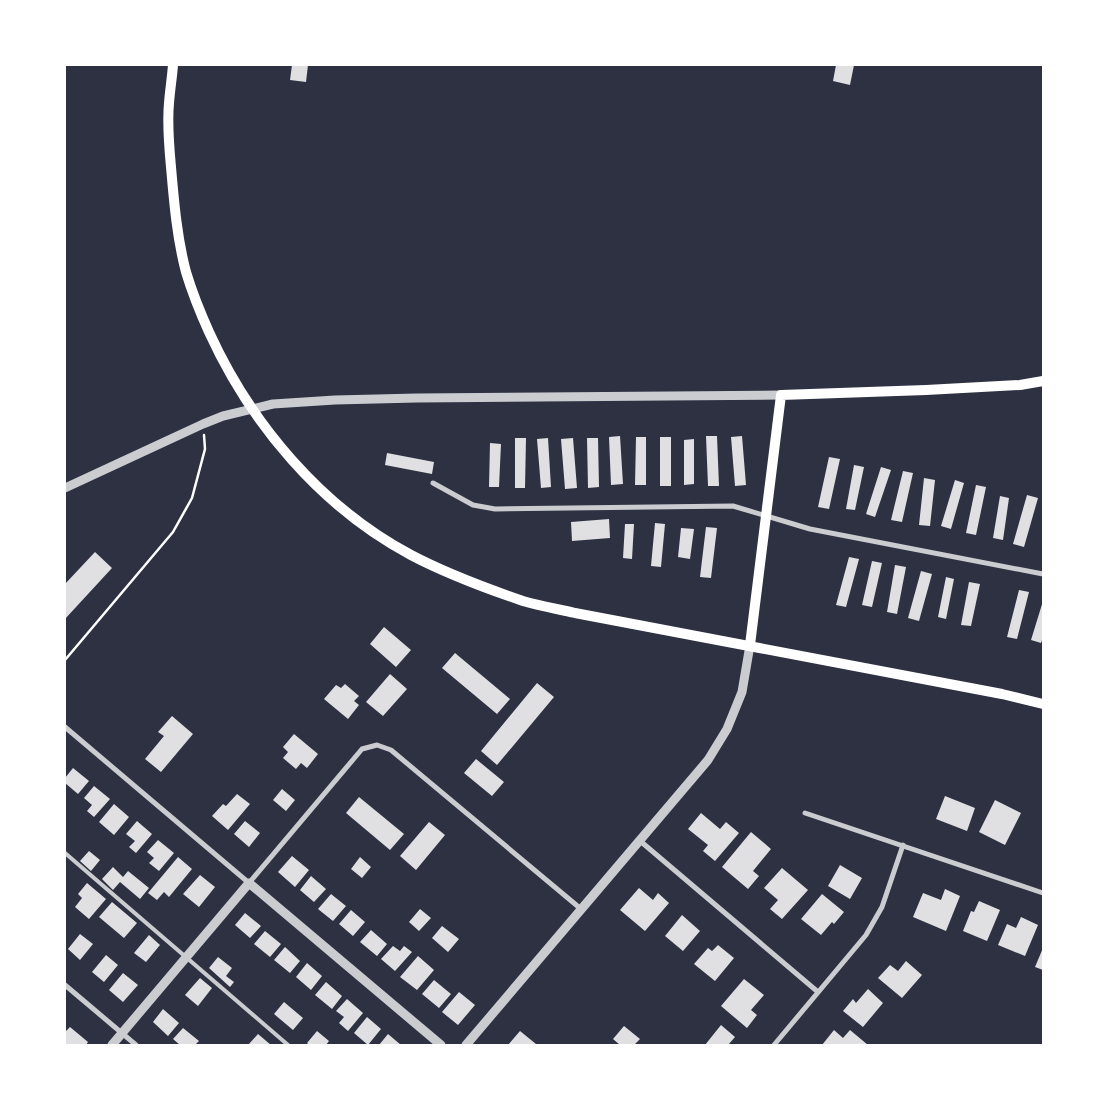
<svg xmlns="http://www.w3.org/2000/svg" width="1108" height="1110" font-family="'Times New Roman',serif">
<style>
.building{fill:#e0e0e3}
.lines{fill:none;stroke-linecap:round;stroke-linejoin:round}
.path{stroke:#fff;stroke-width:2.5}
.service{stroke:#caccd0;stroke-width:4}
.minor{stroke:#caccd0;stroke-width:5}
.tertiary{stroke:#caccd0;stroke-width:9}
.secondary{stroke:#fff;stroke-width:10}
</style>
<rect width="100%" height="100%" fill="#2d3142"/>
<!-- building -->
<path class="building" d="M292,65h16l-2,17 -16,-2z
M836,65h18l-4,20 -17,-4z
M620,436l3,48 -12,1 -2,-48z
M706,436h11l2,50h-11z
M742,436l4,49 -11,1 -4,-49z
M636,437h10v48h-11z
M660,437h11v49h-11z
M515,438h11l-1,50h-10z
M548,438l3,49 -10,1 -4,-49z
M573,438l4,50 -12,1 -4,-50z
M587,438h11l1,49 -11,1z
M694,439v45l-10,1v-45z
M490,443l11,1 -2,43h-10z
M387,453l47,9 -2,12 -47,-9z
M829,457l11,2 -11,50 -11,-2z
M854,465l10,2 -9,43 -9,-1z
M881,467l10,3 -16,47 -9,-3z
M903,471l10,2 -11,49 -11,-2z
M924,478l11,2 -5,46 -11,-1z
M955,480l9,3 -13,46 -10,-3z
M976,485l10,2 -10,48 -10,-2z
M1027,495l11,3 -14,49 -11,-3z
M1000,496l9,2 -6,42 -10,-2z
M609,519l1,19 -38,3 -1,-19z
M655,523l10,1 -4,43 -10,-1z
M625,524h9l-2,35 -9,-1z
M706,527l11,1 -6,50 -11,-1z
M681,528l13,1 -4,30 -12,-2z
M95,552l17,16 -47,51v-35z
M849,557l10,2 -13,48 -10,-2z
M872,561l10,2 -10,44 -10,-2z
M895,565l11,2 -9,47 -10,-2z
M921,571l11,3 -13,47 -11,-3z
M946,577l8,2 -8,40 -8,-2z
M969,582l11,2 -9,42 -10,-1z
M1019,590l10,2 -12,47 -10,-2z
M1043,601v36l-2,6 -10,-3z
M384,627l27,23 -15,17 -26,-23z
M455,653l55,46 -13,15 -55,-46z
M390,674l17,15 -24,27 -17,-14z
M537,683l17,14 -57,68 -16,-14z
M345,684l14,12 -5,5 5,4 -11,14 -24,-20 12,-14 5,3z
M172,716l21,18 -32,38 -16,-13 19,-23 -6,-4z
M294,734l24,20 -11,14 -6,-5 -5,6 -13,-11 5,-6 -5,-5z
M476,759l28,23 -12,14 -28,-23z
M73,768l16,13 -11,13 -13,-11v-5z
M94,786l16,13 -16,18 -7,-6 5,-6 -8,-7z
M282,789l13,11 -9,11 -13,-11z
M237,794l13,10 -22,26 -16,-14 11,-12 3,2z
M945,796l30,12 -8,23 -31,-12z
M359,797l45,37 -14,16 -44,-37z
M995,800l26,13 -16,32 -26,-13z
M114,804l15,13 -15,18 -15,-13z
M701,813l19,16 6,-7 13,11 -24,28 -12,-10 5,-6 -20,-16z
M137,821l15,13 -16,19 -7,-6 6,-6 -9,-7z
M245,821l15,12 -11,14 -15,-13z
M429,822l16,13 -29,35 -16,-14z
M751,832l20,17 -18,22 6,5 -11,13 -26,-22z
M158,840l16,13 -15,18 -10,-8 5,-5 -7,-6z
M89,851l11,9 -9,11 -11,-10z
M292,856l17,14 -14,17 -17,-15z
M178,857l14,12 -23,28 -5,-5 -7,8 -9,-7z
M360,857l11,10 -9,11 -11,-9z
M840,865l22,13 -12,21 -22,-13z
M113,867l10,10 5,-6 21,17 -9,11 -20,-17 -7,8 -11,-11z
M782,868l26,22 -26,29 -12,-10 8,-9 -14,-12z
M200,875l15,12 -16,20 -16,-13z
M311,876l15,13 -12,13 -14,-12z
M87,883l19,16 -17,20 -14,-12 7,-9 -4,-4z
M639,888l14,12 5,-7 11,10 -24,28 -25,-21z
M945,889l15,7 -14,35 -33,-14 10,-24 18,7z
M331,894l15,12 -13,15 -15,-12z
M822,894l22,18 -10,12 -2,-2 -11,13 -20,-16z
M979,901l21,9 -13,31 -24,-10 8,-20 3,1z
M112,902l25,21 -13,15 -25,-21z
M420,909l11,9 -12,13 -10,-9z
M351,910l14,12 -12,14 -14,-12z
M245,913l16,13 -11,12 -15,-13z
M682,915l18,16 -17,20 -18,-15z
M1021,917l17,8 -13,31 -27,-11 9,-21 9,4z
M442,926l17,13 -11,13 -16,-14z
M371,930l16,14 -10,12 -17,-14z
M265,931l16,13 -11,13 -16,-13z
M80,934l13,10 -13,16 -12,-11z
M149,935l11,10 -14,17 -12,-9z
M718,945l16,13 -19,23 -21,-17 14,-16 4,3z
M393,946l7,5 4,-5 8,6 -17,19 -14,-12z
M285,947l15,14 -10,12 -16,-13z
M1043,948v22l-8,-3z
M106,955l12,10 -14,17 -12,-10z
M418,956l16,14 -17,20 -17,-13z
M218,957l14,11 -6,8 8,6 -4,5 -21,-19z
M906,961l16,14 -20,23 -24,-20 12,-13 8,6z
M307,963l15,13 -11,14 -15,-13z
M123,973l15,12 -15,17 -14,-12z
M200,978l12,10 -14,18 -13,-11z
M744,979l20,16 -13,15 6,5 -10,13 -26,-22z
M434,980l17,14 -12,14 -17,-14z
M326,982l16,14 -10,13 -17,-14z
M868,989l15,14 -20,24 -20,-16 10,-12 3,4z
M459,992l16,13 -17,20 -16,-13z
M347,999l16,14 -15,18 -9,-8 5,-6 -8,-6z
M284,1002l19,16 -10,12 -19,-16z
M163,1009l16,14 -11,13 -15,-14z
M367,1017l14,12 -13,16 -14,-12z
M721,1025l14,12 -7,8h-23z
M624,1026l16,13 -6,6h-14l-7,-6z
M70,1027l18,15 -2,3h-21v-13z
M183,1028l16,13 -4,4h-15l-7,-6z
M834,1030l9,8 7,-8 18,15h-46z
M317,1031l12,10 -3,4h-17l-2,-2z
M520,1031l16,13 -1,1h-27z
M258,1034l13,11h-23z
M388,1034l13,11h-22z"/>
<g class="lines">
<!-- path -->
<path class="path" d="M65,660l108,-128 19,-34 13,-49 -1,-14"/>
<!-- service -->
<path class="service" d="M65,853l223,192"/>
<!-- minor -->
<path class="minor" d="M433,483l40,22 22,4 238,-3 77,23 233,45
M65,727l184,156 113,-134 15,-4 14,5 190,159
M805,813l238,80
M639,840l179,152
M65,985l71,60
M774,1045l92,-110 16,-28 21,-62"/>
<!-- tertiary -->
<path class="tertiary" d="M65,488l138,-64 20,-8 50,-12 62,-4 82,-2 364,-3
M112,1045l137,-162 192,162
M466,1045l242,-285 19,-31 15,-37 8,-47"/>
<!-- secondary -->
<path class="secondary" d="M173,65c-1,13 -3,25 -4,38 -2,21 0,43 2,64 3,35 6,71 15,105 6,20 14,40 23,60 42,92 112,175 202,223 36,19 74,33 112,46 17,5 35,8 52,12l427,81 41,10
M750,645l31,-250 145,-5 94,-5 23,-4"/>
</g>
<!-- border -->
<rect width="1108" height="1110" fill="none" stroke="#ffffff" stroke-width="132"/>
</svg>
